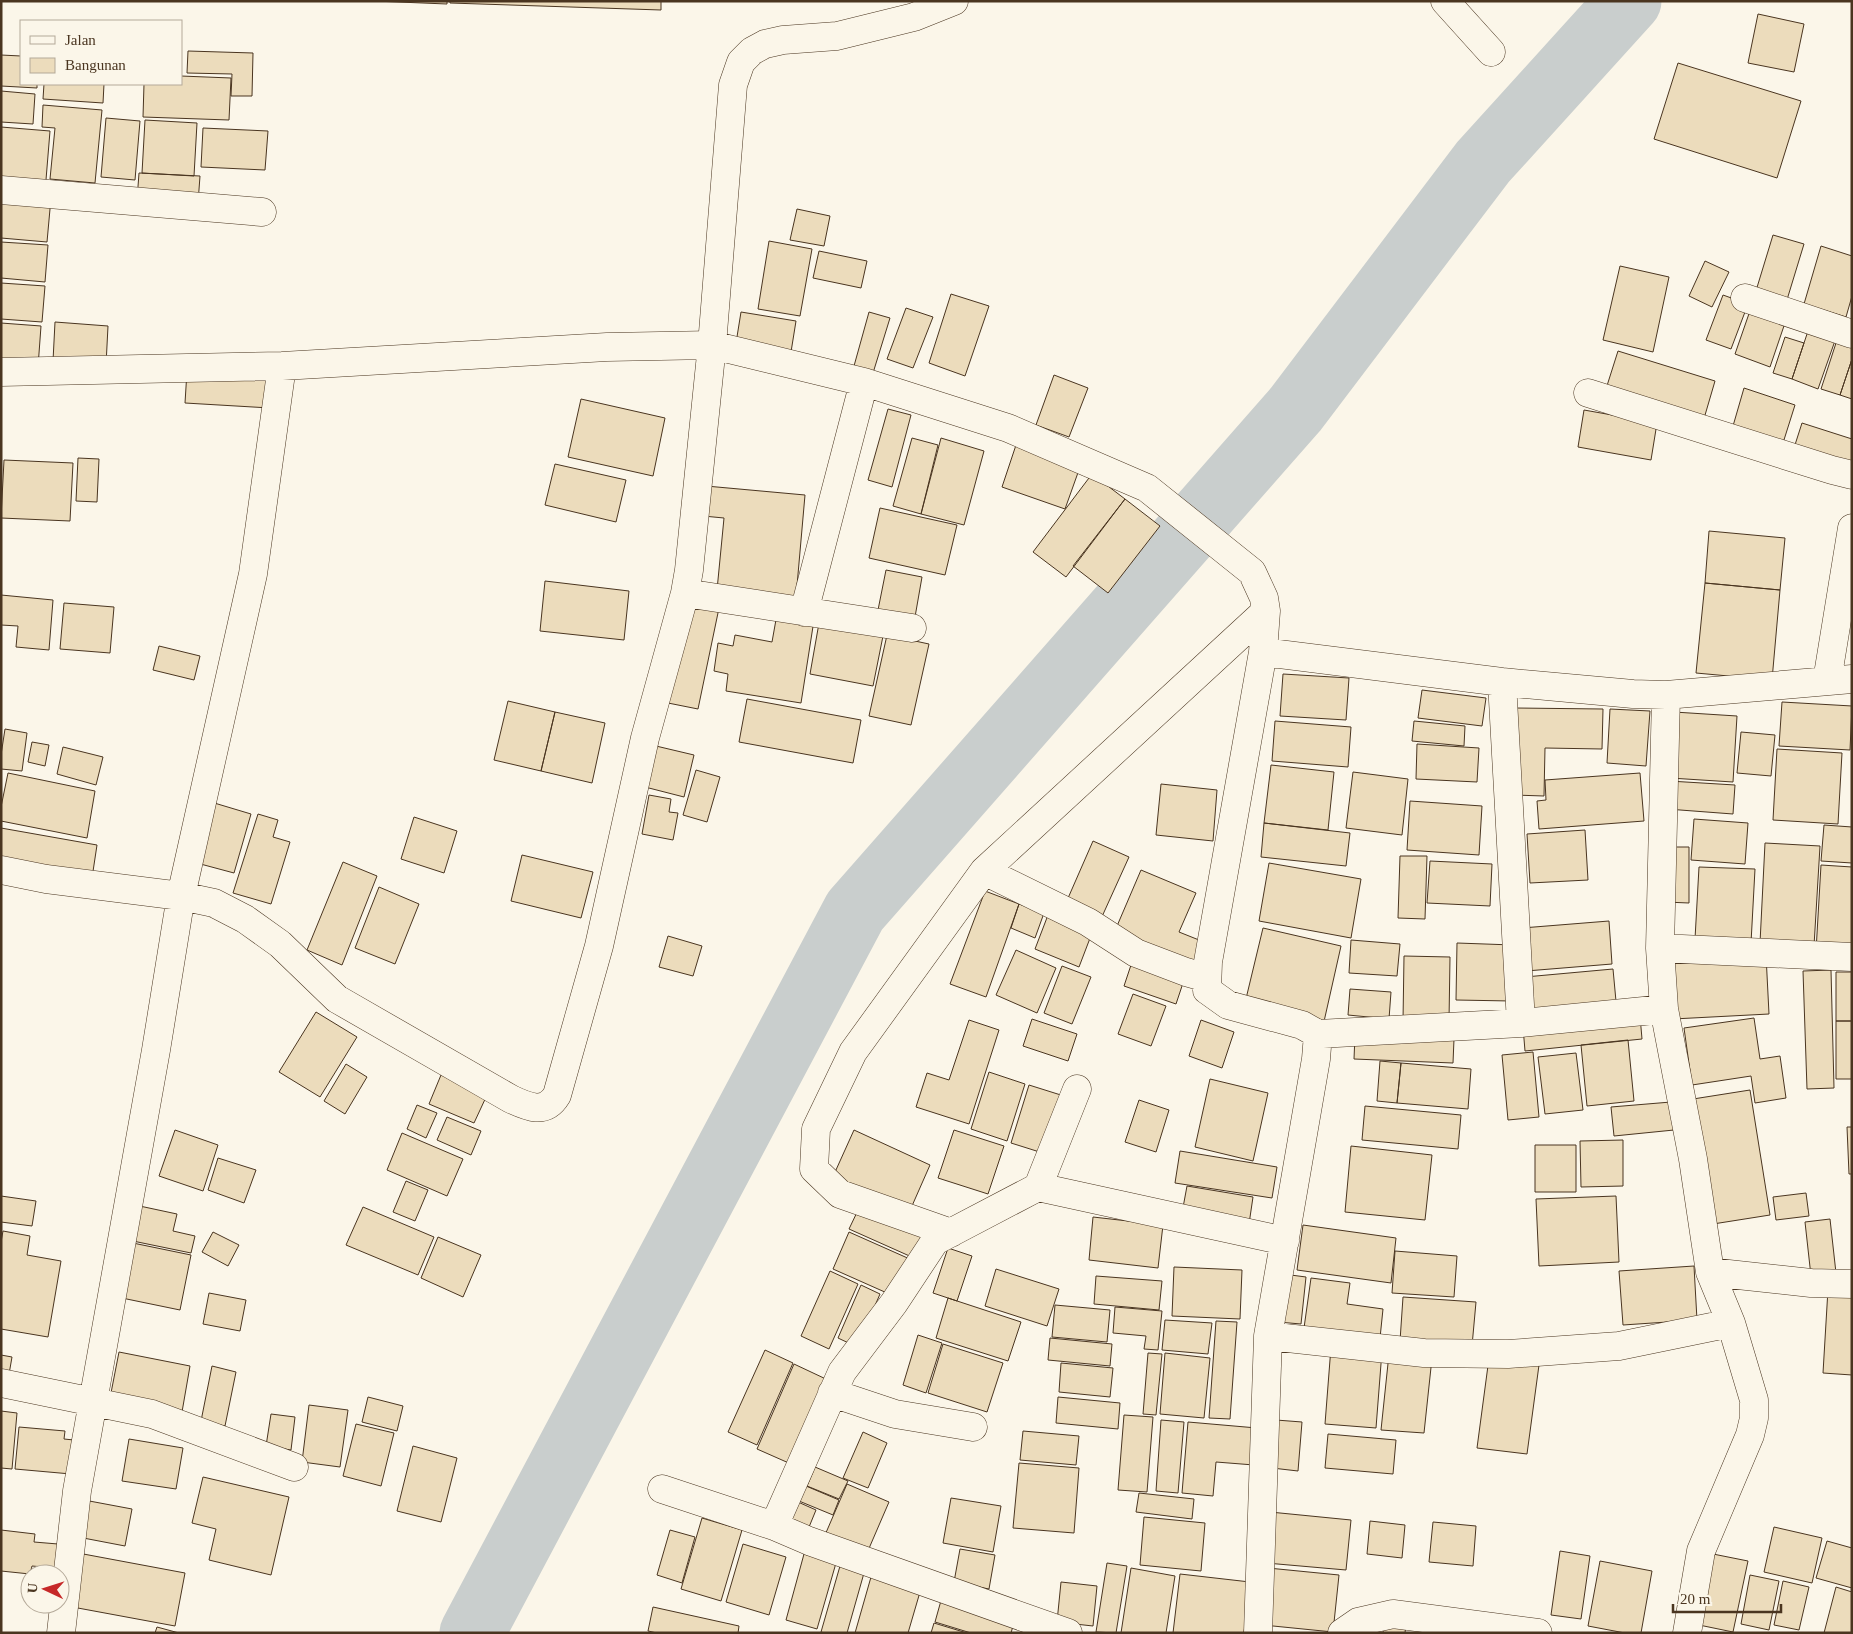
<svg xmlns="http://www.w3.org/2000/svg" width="1853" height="1634" font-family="'Times New Roman',serif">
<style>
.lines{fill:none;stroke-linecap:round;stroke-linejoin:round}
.river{stroke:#c9cecd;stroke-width:65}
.building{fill:#ecdcbc;stroke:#4a3520}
.minor-casing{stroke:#4a3520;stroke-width:29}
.minor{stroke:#fbf6e9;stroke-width:28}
</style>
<rect width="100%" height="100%" fill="#fbf6e9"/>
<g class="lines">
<!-- river -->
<path class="river" d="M472,1633l383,-722 440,-501 188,-248 146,-161"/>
</g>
<!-- building -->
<path class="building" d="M374,1h73v3z
M450,1h211v9l-211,-7z
M1758,14l46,10 -10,48 -46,-9z
M188,51l65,2 -1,43h-21l1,-22 -45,-1z
M1,55l20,1v28h16v4l-36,-2z
M1678,63l123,38 -24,77 -123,-39z
M181,76l50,2 -2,42 -86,-3 1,-33h37z
M44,84h60l-1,19 -60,-4z
M1,91l34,3 -2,30 -32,-2z
M43,105l59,5 -7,73 -45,-4 5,-51 -13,-1z
M106,118l34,3 -5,59 -34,-3z
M145,120l52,3 -3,53 -52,-3z
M1,127l49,4 -5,61 -44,-4z
M203,128l65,3 -3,39 -64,-3z
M139,173l61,3 -2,27 -61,-3z
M1,194l50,4 -4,44 -46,-4z
M797,209l33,7 -6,30 -34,-6z
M1773,235l31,9 -18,59 -31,-9z
M769,241l43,8 -12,67 -42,-7z
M1,242l47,3 -3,37 -44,-4z
M1821,246l31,10v40l-6,21 -42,-13z
M819,251l48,10 -6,27 -48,-10z
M1705,261l24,11 -17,35 -23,-11z
M1620,266l49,11 -16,75 -50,-12z
M1,283l44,3 -3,36 -41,-3z
M951,294l38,12 -24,70 -36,-13z
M1723,295l25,9 -17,45 -25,-9z
M1752,305l35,12 -17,50 -35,-13z
M906,308l27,9 -20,51 -26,-9z
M741,312l55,9 -5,31 -55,-9z
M869,312l21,6 -17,55 -19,-7z
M55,322l53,4 -2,39 -53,-4z
M1,323l40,3 -3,41 -37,-3z
M1810,325l27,10 -19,54 -26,-10z
M1785,337l19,6 -12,36 -19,-6z
M1837,340l15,5v14l-12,36 -19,-6z
M1618,351l97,30 -12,41 -98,-30z
M1852,359v40l-12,-4z
M187,371l84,5 -1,32 -85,-5z
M1054,375l34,13 -19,49 -33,-12z
M1744,388l51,17 -12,38 -50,-17z
M581,399l84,19 -12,58 -85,-19z
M888,409l23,6 -19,72 -24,-7z
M1584,410l73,13 -6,37 -73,-13z
M1802,423l50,16v29l-59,-17z
M912,438l26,7 -17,69 -28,-8z
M941,438l43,13 -20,74 -43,-11z
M1016,445l64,22 -15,42 -63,-22z
M78,458l21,1 -2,43 -21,-1z
M4,460l69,3 -3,58 -69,-3z
M555,464l71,16 -10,42 -71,-17z
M1092,474l33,25 -59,78 -33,-25z
M706,486l99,9 -9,102 -79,-7 7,-72 -21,-2z
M1125,499l35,27 -52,67 -35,-27z
M880,508l77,17 -12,50 -76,-17z
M1709,531l76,7 -5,52 -75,-7z
M886,570l36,7 -7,40 -37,-7z
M545,581l84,10 -5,49 -84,-9z
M1705,583l75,7 -8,90 -76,-7z
M1,595l52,5 -4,50 -33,-3 2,-21 -17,-1z
M684,601l35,7 -21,101 -35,-7z
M64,603l50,4 -4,46 -50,-4z
M777,614l37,6 -13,83 -75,-12 2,-17 -14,-3 4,-28 15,3 2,-11 37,7z
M819,623l64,13 -10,50 -63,-12z
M887,635l42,9 -18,81 -42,-9z
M159,646l41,10 -6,24 -41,-10z
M1283,674l66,4 -3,42 -66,-4z
M1422,690l64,8 -4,28 -64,-8z
M747,699l114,21 -8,43 -114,-21z
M508,701l47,11 -14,59 -47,-11z
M1782,702l70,4 -2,44 -71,-4z
M1515,708l88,1 -1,40 -57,-1 -1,48 -31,-1z
M1610,709l40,2 -4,55 -39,-3z
M555,712l50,11 -13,60 -51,-12z
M1674,712l63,4 -4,66 -63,-4z
M1275,721l76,6 -3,40 -76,-6z
M1414,721l51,5 -1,20 -52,-5z
M5,729l22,4 -5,38 -21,-2v-14z
M1741,732l34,3 -4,41 -34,-3z
M32,742l17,3 -4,21 -17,-4z
M1417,744l62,4 -2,34 -61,-3z
M656,746l38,9 -10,42 -39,-10z
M63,747l40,10 -7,28 -39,-11z
M1777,749l65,4 -4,71 -65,-4z
M1271,765l63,7 -6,58 -64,-7z
M696,770l24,7 -13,45 -24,-7z
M1353,772l55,7 -6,56 -56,-7z
M8,773l87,18 -8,47 -86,-17v-14z
M1640,773l4,48 -105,8 -2,-28 9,-1 -1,-20z
M1669,781l66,4 -2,29 -66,-5z
M1161,784l56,6 -4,51 -57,-6z
M649,795l22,4 -2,13 9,1 -5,27 -31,-6z
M1410,801l72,5 -3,49 -72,-5z
M211,802l40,12 -17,59 -41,-11z
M258,814l20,6 -5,17 17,5 -19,62 -38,-11z
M414,817l43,14 -13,42 -43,-14z
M1694,819l54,4 -3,41 -54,-4z
M1264,823l86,10 -4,33 -85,-9z
M1824,825l28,2v36l-31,-2z
M1,828l96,17 -5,33 -91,-16z
M1585,830l3,50 -58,3 -3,-49z
M1093,841l36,16 -29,64 -35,-16z
M1765,843l55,3 -6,100 -54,-3z
M1666,847h23v56l-24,-1z
M522,855l71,17 -12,46 -70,-17z
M1400,856h27l-2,63 -27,-1z
M1430,861l62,3 -2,42 -63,-3z
M343,862l34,14 -35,89 -35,-15z
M1269,863l92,16 -10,59 -92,-17z
M1821,865l31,2v86l-36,-2z
M1699,867l56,2 -4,74 -56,-4z
M1141,870l55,23 -17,39 25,10 -11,25 -79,-34z
M379,887l40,17 -24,60 -40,-16z
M985,891l34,13 -33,93 -36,-13z
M1019,904l25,9 -9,25 -24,-10z
M1048,915l44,18 -13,34 -44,-18z
M1609,921l3,43 -86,7 -4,-43z
M1263,928l78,18 -18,80 -79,-19z
M668,936l34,10 -9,30 -34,-9z
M1351,940l49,4 -3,32 -48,-3z
M1457,943l56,2 -2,56 -55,-1z
M1016,950l40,18 -19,45 -41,-18z
M1766,955l3,59 -96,5 -3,-59z
M1404,956l46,1 -1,65h-46z
M1133,959l52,18 -9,27 -52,-18z
M1062,966l29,11 -19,47 -28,-11z
M1613,969l4,43 -88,8 -4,-43z
M1831,970l3,118 -27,1 -4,-118z
M1836,972h16v49h-16z
M1350,989l41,3 -2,27 -41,-4z
M1133,994l33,12 -15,40 -33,-12z
M316,1012l41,25 -37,60 -41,-25z
M1640,1016l2,23 -117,12 -2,-24z
M1754,1018l6,41 20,-3 6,42 -31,5 -4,-27 -59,9 -8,-57z
M1032,1019l45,15 -9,27 -45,-15z
M969,1020l30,10 -30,94 -53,-17 11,-34 22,7z
M1201,1020l33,12 -12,36 -33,-12z
M1836,1021h16v58h-16z
M1355,1035l99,4 -1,24 -99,-4z
M1628,1040l6,61 -47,5 -6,-61z
M1533,1052l6,65 -31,3 -6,-65z
M1576,1053l7,57 -38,4 -7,-57z
M1380,1061l21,2 -4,40 -20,-2z
M1401,1063l70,6 -3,40 -71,-6z
M346,1064l21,13 -22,37 -21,-13z
M989,1072l36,12 -18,57 -36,-12z
M441,1075l46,20 -13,28 -45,-19z
M1210,1079l58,14 -15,68 -58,-14z
M1029,1085l35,11 -18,58 -35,-11z
M1750,1090l20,125 -57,9 -20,-125z
M1139,1100l30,10 -13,42 -31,-10z
M1671,1102l3,28 -60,6 -3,-29z
M417,1105l20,8 -11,25 -19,-9z
M1365,1106l96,9 -3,34 -96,-9z
M447,1117l34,14 -10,24 -34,-15z
M1847,1127h5v47h-3z
M175,1130l43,15 -15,46 -44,-15z
M854,1130l76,35 -22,50 -77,-34z
M954,1130l50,16 -16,48 -50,-16z
M402,1133l61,26 -16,37 -60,-26z
M1623,1140v46l-42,1 -1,-46z
M1535,1145h41v47h-41z
M1351,1146l81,9 -7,65 -80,-8z
M1180,1151l97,16 -5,31 -97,-15z
M218,1158l38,12 -12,33 -36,-13z
M406,1181l22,9 -13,31 -22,-9z
M1187,1186l66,11 -4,27 -67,-11z
M1806,1193l3,23 -33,4 -3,-23z
M1,1196l35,5 -4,25 -31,-4z
M1616,1196l3,66 -80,4 -3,-67z
M135,1205l42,9 -4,17 22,5 -4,17 -63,-13z
M860,1206l64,29 -10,23 -65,-29z
M363,1207l71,30 -16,38 -72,-30z
M1093,1217l70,8 -5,43 -69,-8z
M1830,1219l6,54 -25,3 -6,-54z
M1303,1225l93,13 -5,45 -94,-13z
M3,1231l27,5 -3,19 34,6 -13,76 -47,-8v-87z
M213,1232l26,13 -11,21 -26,-14z
M849,1232l63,28 -16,37 -63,-28z
M438,1237l43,18 -18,42 -42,-19z
M128,1242l63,13 -11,55 -63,-13z
M948,1248l24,8 -15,45 -24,-8z
M1395,1251l62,5 -3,41 -62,-4z
M1694,1266l3,54 -74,5 -4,-54z
M1174,1267l68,3 -2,49 -68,-3z
M996,1269l63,20 -12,37 -62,-20z
M830,1271l28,13 -29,65 -28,-13z
M1283,1274l23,3 -5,47 -23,-2z
M1096,1276l66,5 -3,29 -65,-6z
M1311,1278l39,5 -3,21 36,5 -3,29 -76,-10z
M861,1285l19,9 -23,53 -19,-9z
M1828,1289l24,1v85l-29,-2z
M209,1293l37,7 -6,31 -37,-7z
M1403,1297l73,5 -4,44 -72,-5z
M948,1298l73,24 -13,39 -72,-23z
M1055,1305l55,5 -3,32 -55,-5z
M1115,1307l47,4 -4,39 -14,-1 2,-13 -33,-3z
M1165,1320l47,3 -4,31 -46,-4z
M1216,1321l21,1 -7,97 -21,-1z
M918,1335l24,8 -16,50 -23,-8z
M1050,1338l62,6 -2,22 -62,-6z
M943,1344l60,19 -16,49 -59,-19z
M1331,1347l51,4 -6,77 -51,-4z
M765,1350l28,13 -36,82 -29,-13z
M119,1352l71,14 -8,46 -72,-14z
M1148,1353l14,1 -6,61 -13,-1z
M1165,1353l45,5 -6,60 -44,-4z
M1389,1354l43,4 -8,75 -43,-3z
M1,1355l11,2 -4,23 -7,-1z
M1489,1358l50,7 -12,89 -50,-6z
M1061,1363l52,5 -3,29 -51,-5z
M794,1364l34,16 -37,84 -34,-15z
M212,1366l24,6 -11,54 -24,-5z
M368,1397l35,9 -6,25 -35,-9z
M1058,1397l62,6 -2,26 -62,-6z
M309,1405l39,5 -8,57 -38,-5z
M1,1411l16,2 -5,56 -11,-1z
M271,1414l24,3 -4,33 -25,-4z
M1124,1415l29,2 -6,75 -29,-2z
M1161,1420l23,2 -6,71 -22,-2z
M1276,1420l26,2 -4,49 -26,-3z
M1188,1422l69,6 -3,37 -38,-3 -3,34 -31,-3z
M356,1424l38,9 -13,53 -38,-10z
M19,1427l46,4 -1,8 10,1 -3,34 -56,-5z
M1023,1431l56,5 -3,29 -56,-5z
M863,1432l24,11 -19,45 -25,-10z
M1328,1434l68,6 -3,34 -68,-6z
M129,1439l54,9 -7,41 -54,-8z
M413,1446l44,12 -16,64 -44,-11z
M1019,1463l60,5 -5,65 -61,-5z
M815,1467l33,14 -9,18 -32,-13z
M203,1477l86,20 -18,78 -62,-15 7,-31 -24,-6z
M847,1484l42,18 -22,51 -42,-18z
M806,1486l33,14 -6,15 -34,-14z
M1139,1493l55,6 -2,20 -56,-7z
M951,1498l50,8 -8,46 -50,-9z
M84,1500l48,9 -7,37 -47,-9z
M798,1502l18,8 -9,22 -18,-8z
M1270,1512l81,8 -5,50 -80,-7z
M1144,1517l61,6 -4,48 -61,-6z
M702,1518l40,12 -21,71 -40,-12z
M1370,1521l35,4 -3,33 -35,-4z
M1433,1522l43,4 -3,40 -44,-4z
M1774,1527l48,11 -10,45 -48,-11z
M1,1530l34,4 -1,8 24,2 -3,24 -23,-2 -2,8 -29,-3z
M670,1530l25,7 -13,46 -25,-8z
M1827,1541l25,7v40l-36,-10z
M743,1544l43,13 -17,58 -43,-13z
M960,1549l35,6 -6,34 -35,-7z
M1560,1551l30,5 -9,63 -30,-4z
M78,1553l107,20 -10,53 -108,-20z
M804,1554l32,9 -19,66 -31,-9z
M1713,1554l35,7 -15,71 -34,-7z
M1600,1561l52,10 -11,62h-16l-37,-7z
M1107,1563l20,3 -11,67 -20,-1z
M840,1566l24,7 -17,60h-22l-4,-1z
M1131,1568l44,8 -9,57h-45z
M1268,1568l71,7 -6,57 -70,-7z
M1180,1574l70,8 -6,51h-71z
M1750,1575l29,6 -10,49 -28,-6z
M871,1577l49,15 -12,41h-53z
M1783,1581l26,6 -10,43 -25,-5z
M1061,1582l36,4 -4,40 -36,-4z
M1836,1587l16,5v41h-28z
M942,1597l73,22 -4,14h-40l-36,-11z
M653,1607l86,19 -1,7h-81l-9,-2z
M1384,1622l22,2 -1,9h-22z
M934,1623l33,10h-36z
M157,1627l22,6h-24z"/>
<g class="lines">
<!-- minor casing -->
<g class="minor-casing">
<path id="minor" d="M1445,1l46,51
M1,190l261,22
M1745,298l107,36
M1,372l281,-6 325,-19 105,-2 152,37 144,46 139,60 105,84 12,26 2,13 -3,41 -55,310 -1,28 21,15 74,20 16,9 -2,25 -48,277 -10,297
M1588,393l244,77 20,5
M685,593l227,35
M804,612l60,-230
M1263,652l239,30 131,12 33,1 186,-16
M1827,681l25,-153
M1502,682l19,341
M1666,695l-6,253 4,61 29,150 17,113 21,51 23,77v18l-4,17 -49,116 -14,82
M1,870l45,9 135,17 33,7 31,16 35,25 57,55 174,100c17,8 34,16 46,-4l42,-149 46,-208 40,-145 4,-23 23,-225 21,-260 8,-23 11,-11 13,-7 18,-4 54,-4 77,-19 40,-16
M984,871l104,51 48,31 50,19 21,6
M1660,948l192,9
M1318,1034l203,-11 143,-14
M1038,1187l247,54
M951,1233l-111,-39 -26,-25 2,-40 37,-77 131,-181 282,-260
M1710,1272l101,11 41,1
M1268,1336l156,17 84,1 111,-8 112,-23
M1,1383l151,31 142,53
M832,1393l63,21 78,13
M662,1489l112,37
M61,1633l16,-142 79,-441 25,-154 72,-322 29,-208
M1068,1633l-259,-92 -35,-15 68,-154 52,-69 41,-62 103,-54 39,-98
M1342,1633l16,-11 35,-8 145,19"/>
</g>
<!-- minor -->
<use href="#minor" class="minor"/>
</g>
<!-- border -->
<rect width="1853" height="1634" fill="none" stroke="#4a3520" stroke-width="5"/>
<!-- legend -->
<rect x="20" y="20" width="162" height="65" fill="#fbf6e9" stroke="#b4a999"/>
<rect x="30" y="36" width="25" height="8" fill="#fbf6e9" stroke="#b4a999"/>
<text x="65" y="45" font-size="15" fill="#4a3520">Jalan</text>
<rect x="30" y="58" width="25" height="15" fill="#ecdcbc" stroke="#b4a999"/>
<text x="65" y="70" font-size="15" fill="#4a3520">Bangunan</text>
<!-- north arrow -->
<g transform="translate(45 1589) rotate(274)"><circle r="24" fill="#fbf6e9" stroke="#b4a999"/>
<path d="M0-4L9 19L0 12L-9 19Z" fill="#c62828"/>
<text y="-8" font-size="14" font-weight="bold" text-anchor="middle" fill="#4a3520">U</text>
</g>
<!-- scale -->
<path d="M1673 1604v8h108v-8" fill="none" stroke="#4a3520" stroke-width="2.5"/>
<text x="1680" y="1604" font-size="15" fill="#4a3520" stroke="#fbf6e9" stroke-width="4" paint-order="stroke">20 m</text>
</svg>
